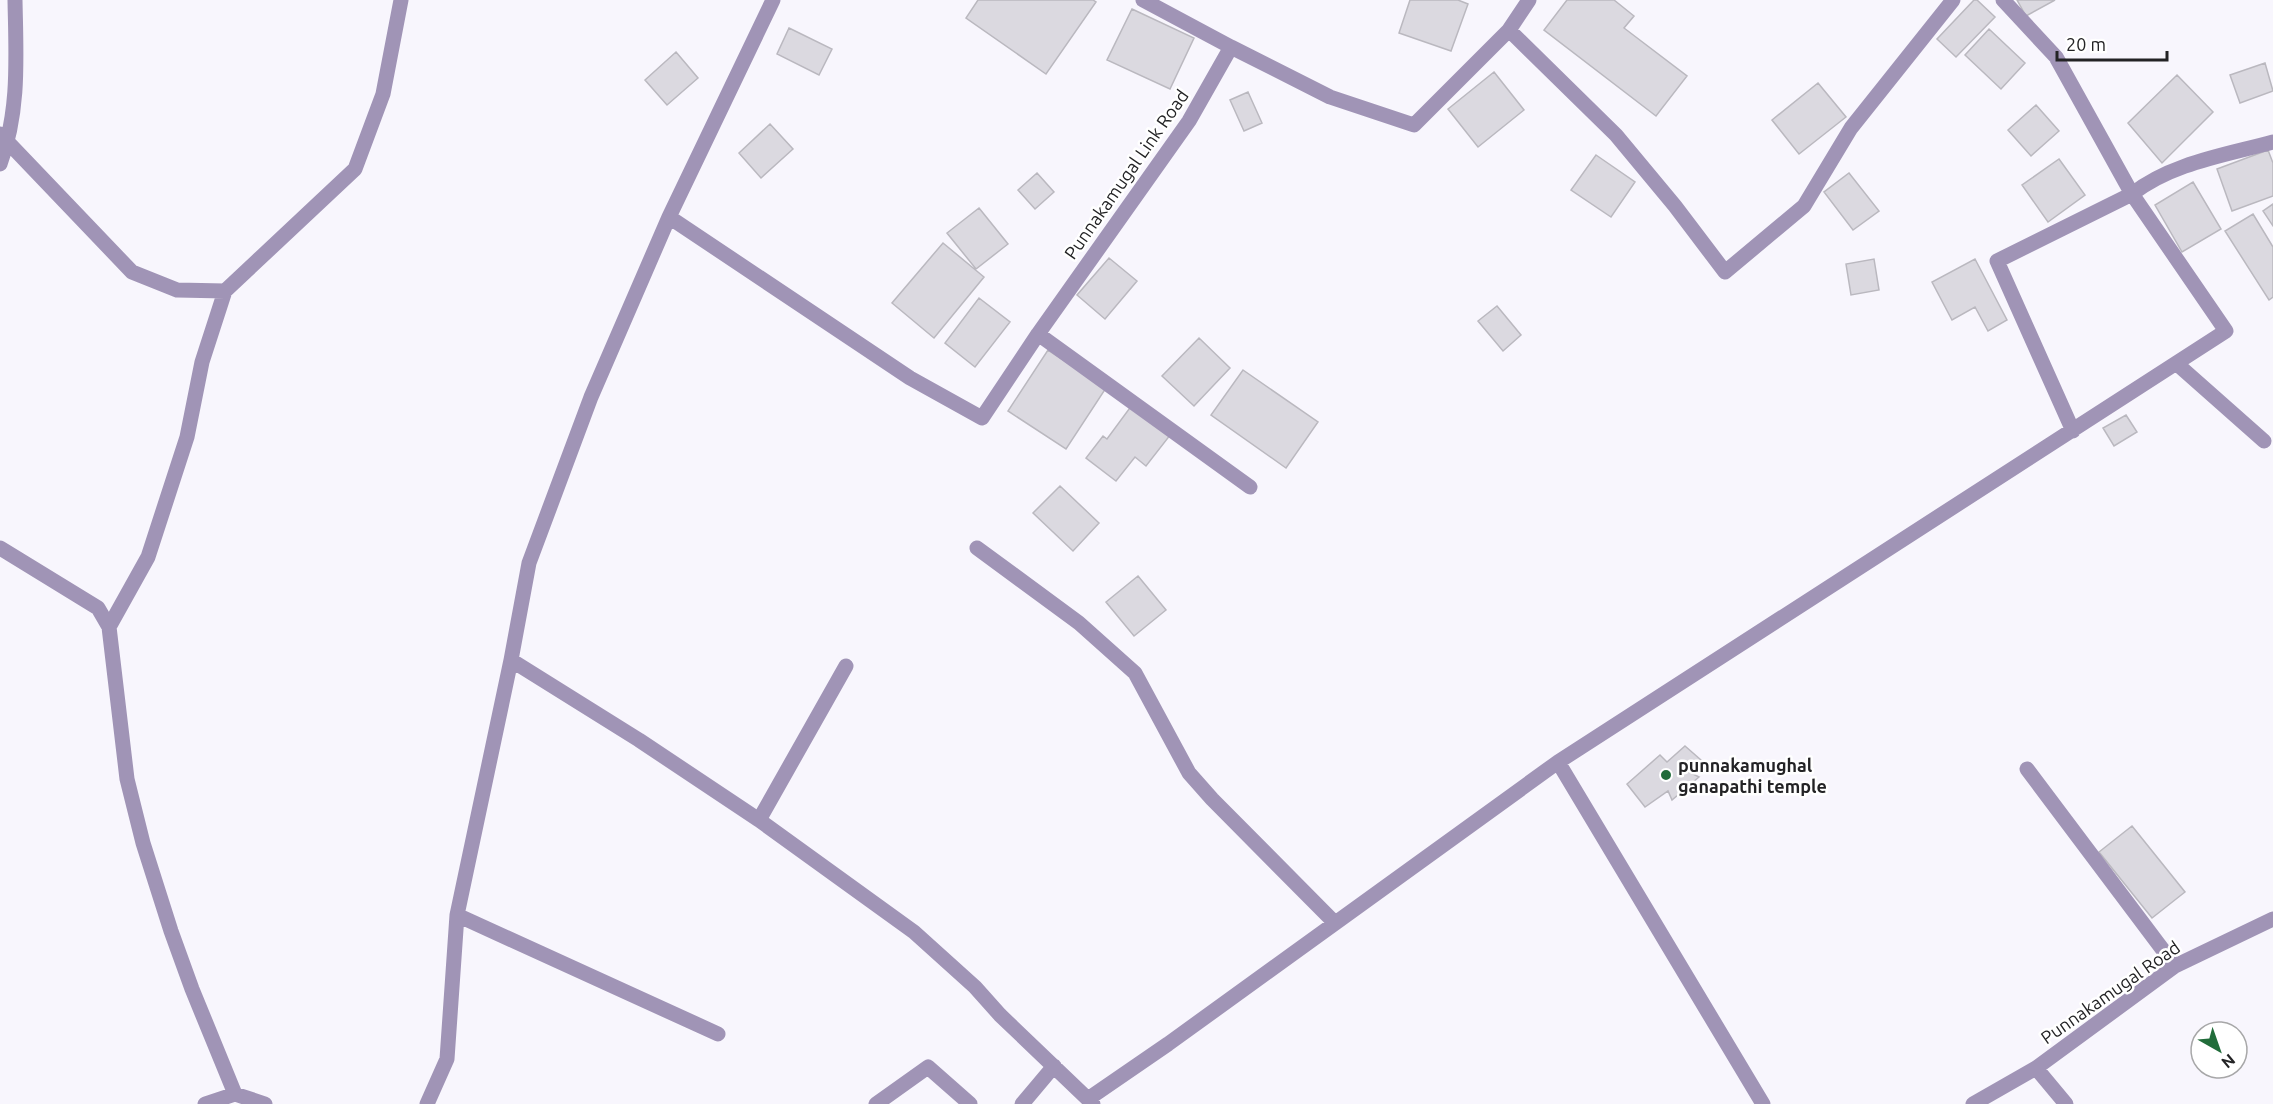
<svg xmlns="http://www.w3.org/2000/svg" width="2273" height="1104" font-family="Ubuntu,sans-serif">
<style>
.building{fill:#dbd9e0;stroke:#bab8bf;stroke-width:1.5}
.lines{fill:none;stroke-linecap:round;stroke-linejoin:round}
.minor{stroke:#a094b6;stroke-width:15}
.poi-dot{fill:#216c3a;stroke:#fff;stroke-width:2}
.labels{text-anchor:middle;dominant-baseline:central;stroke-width:5;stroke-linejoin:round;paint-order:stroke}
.street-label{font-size:18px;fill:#232325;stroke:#fff}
.poi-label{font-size:18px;font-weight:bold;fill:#232325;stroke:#fff;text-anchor:start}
</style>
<rect width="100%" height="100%" fill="#f8f6fd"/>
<!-- building -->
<path class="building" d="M978,0h115l3,2 -50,72 -80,-56z
M1410,0h48l10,4 -17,47 -52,-18z
M1567,0h47l20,16 -10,12 63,48 -31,40 -112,-86z
M1974,0h3l18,17 -39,40 -19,-18z
M2017,0h38l-29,16z
M1132,9l62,29 -24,51 -63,-29z
M789,28l43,21 -13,26 -42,-21z
M1989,29l36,34 -24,26 -36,-34z
M676,52l22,26 -31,27 -22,-25z
M2265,63l8,28 -33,12 -10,-28z
M1494,72l30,38 -46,37 -30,-38z
M2177,75l36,37 -51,51 -34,-40z
M1818,83l28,34 -47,37 -27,-34z
M1248,92l14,31 -18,8 -14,-31z
M2036,105l23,26 -28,25 -23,-26z
M770,124l23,25 -32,29 -22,-25z
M2268,150l5,13v33l-41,15 -15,-42z
M1596,155l39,27 -24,35 -40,-27z
M2059,159l26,36 -37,27 -26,-37z
M1037,173l17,19 -19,17 -17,-19z
M1849,173l30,38 -26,19 -29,-38z
M2193,182l28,47 -39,23 -27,-47z
M2273,204v22l-10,-15z
M979,208l29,36 -32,25 -29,-36z
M2253,214l20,33v50l-4,3 -44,-69z
M943,243l41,34 -50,61 -42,-35z
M1109,258l28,23 -32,38 -28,-24z
M1874,259l5,31 -28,5 -5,-31z
M1975,259l32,61 -19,11 -13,-24 -23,13 -20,-38z
M979,298l31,24 -35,45 -30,-24z
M1497,306l24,29 -18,16 -25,-30z
M1199,338l31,30 -36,38 -32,-30z
M1048,350l58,38 -40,61 -58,-38z
M1243,370l75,52 -32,46 -75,-53z
M1132,405l39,29 -25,32 -11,-9 -19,24 -30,-23 17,-22 4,3z
M2126,415l11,17 -23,14 -11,-18z
M1060,486l39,37 -26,28 -40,-38z
M1138,576l28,34 -32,26 -28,-34z
M1685,746l16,14 -12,12 10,5 -27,23 -4,-9 -23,16 -18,-23 33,-29 7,7z
M2132,826l53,66 -33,26 -53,-66z"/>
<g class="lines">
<!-- minor -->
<path class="minor" d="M773,0l-104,217 -78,180 -62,166 -18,97 128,80 120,80 155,112 61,55 25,28 93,89
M1143,0l88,47
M2003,0l53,57 76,137 -135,67 76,170
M1509,30l107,105 59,71 50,66 79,-66 47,-78 102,-128
M0,134l132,138 45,18 48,1
M0,164c20,-53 16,-108 15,-164
M669,217l241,161 72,40 56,-84 151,-213 42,-74 99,50 84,28 95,-95 20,-30
M1038,334l212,153
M2177,364l87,77
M0,548l98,60 11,19 18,152 16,64 28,88 21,58 43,105 -30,10
M977,548l102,75 56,50 54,100 23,26 122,123
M109,627l39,-70 39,-120 15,-75 23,-71 130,-122 28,-75 18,-94
M1558,762l205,342
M2027,769l148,197
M759,820l87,-154
M457,915l261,119
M2036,1068l30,36
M235,1094l30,10
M1088,1099l80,-55 390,-282 668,-431 -94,-137c39,-31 94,-39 141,-52
M427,1104l20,-45 10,-144 54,-255
M876,1104l52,-37 42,37
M1022,1104l32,-38
M1973,1104l63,-36 139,-102 98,-47"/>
</g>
<!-- markers -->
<circle class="poi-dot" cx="1666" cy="775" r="6"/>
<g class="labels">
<!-- street labels -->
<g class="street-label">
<text transform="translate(1126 174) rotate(-55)">Punnakamugal Link Road</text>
<text transform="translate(2110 992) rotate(-35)">Punnakamugal Road</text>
</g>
<!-- poi labels -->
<g class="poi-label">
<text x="1678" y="765">punnakamughal<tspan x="1678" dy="21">ganapathi temple</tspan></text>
</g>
</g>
<!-- north arrow -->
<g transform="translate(2219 1050) rotate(140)"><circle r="28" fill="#ffffff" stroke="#a7a7a8" stroke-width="1.5"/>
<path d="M0-4.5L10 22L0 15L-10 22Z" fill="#216c3a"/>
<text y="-9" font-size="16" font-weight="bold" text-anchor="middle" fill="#232325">N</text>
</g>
<!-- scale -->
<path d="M2057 51v9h110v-9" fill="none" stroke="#232325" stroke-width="3"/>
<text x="2066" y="51" font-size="18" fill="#232325" stroke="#ffffff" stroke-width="4.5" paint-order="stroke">20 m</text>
</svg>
